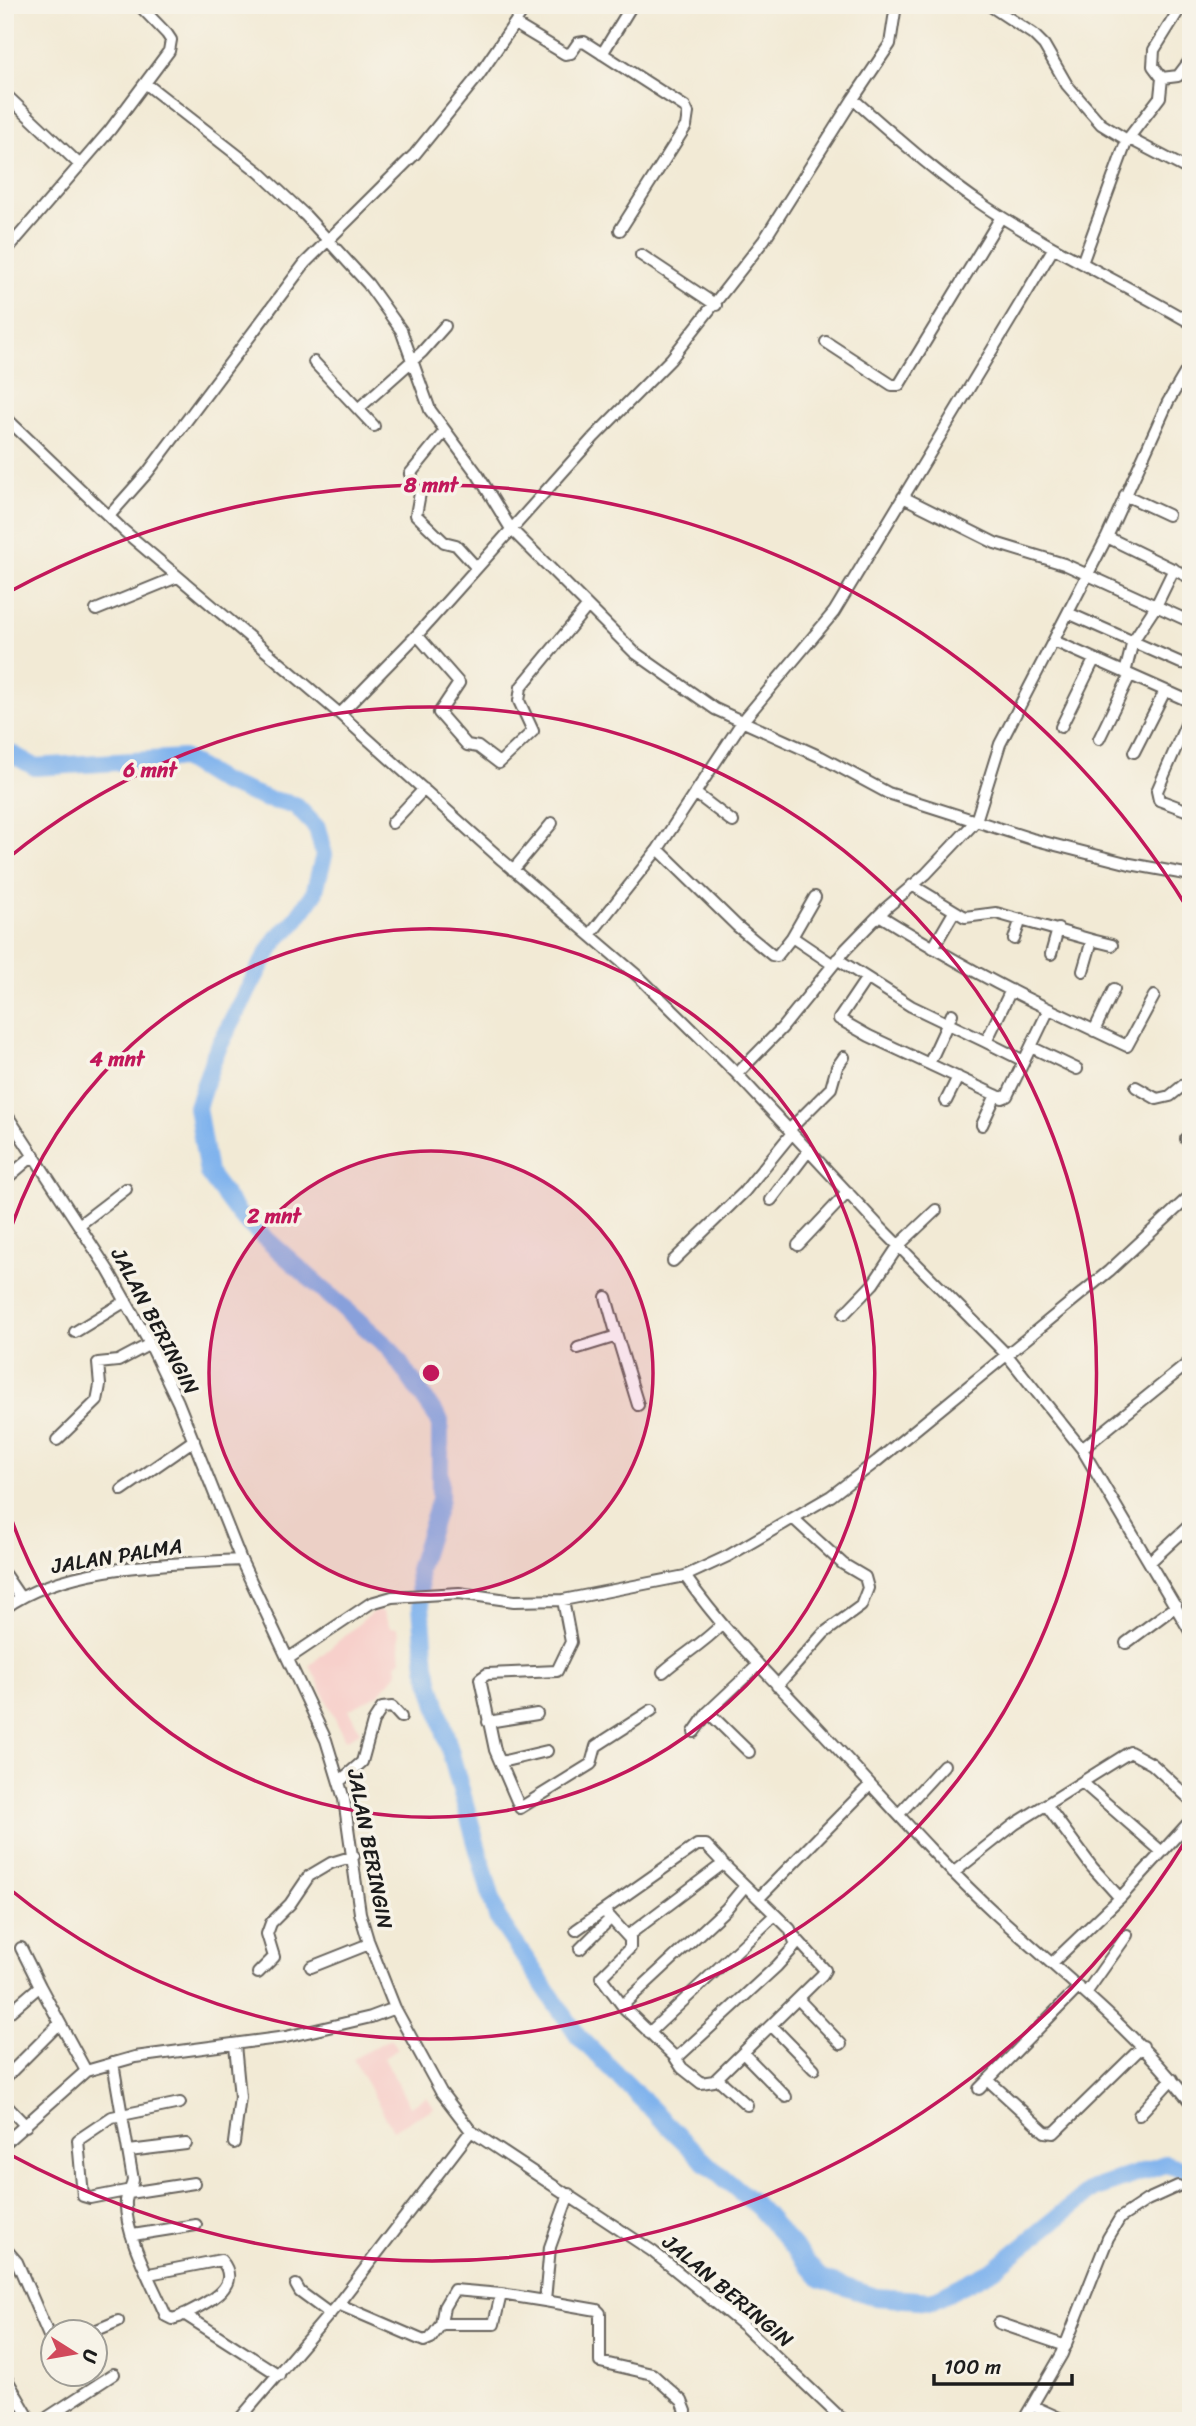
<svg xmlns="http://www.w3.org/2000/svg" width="1196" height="2426" font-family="Sriracha,sans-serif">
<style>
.built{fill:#f7d0cb}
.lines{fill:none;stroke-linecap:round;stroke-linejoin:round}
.river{stroke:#80b3ed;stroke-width:18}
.minor-casing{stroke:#67645d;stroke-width:14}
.minor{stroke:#fff;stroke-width:10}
.ring{fill:none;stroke:#c2185b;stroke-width:3.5}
.labels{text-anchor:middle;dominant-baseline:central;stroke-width:7;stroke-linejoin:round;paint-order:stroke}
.street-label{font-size:21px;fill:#1c1c1c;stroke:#f7f3e8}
.centre{fill:#c2185b;stroke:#f7f3e8;stroke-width:3.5}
.ring-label{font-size:21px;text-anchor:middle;font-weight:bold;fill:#c2185b;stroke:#f7f3e8;stroke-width:7;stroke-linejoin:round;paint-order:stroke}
</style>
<rect width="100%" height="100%" fill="#f7f3e8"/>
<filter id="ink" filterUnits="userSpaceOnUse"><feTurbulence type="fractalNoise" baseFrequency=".0143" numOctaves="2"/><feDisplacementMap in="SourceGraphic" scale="14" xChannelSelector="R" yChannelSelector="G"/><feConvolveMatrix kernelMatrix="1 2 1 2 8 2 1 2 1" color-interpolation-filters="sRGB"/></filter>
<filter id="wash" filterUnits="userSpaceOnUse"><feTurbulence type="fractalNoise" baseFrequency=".00686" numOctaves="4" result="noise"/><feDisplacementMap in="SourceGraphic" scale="28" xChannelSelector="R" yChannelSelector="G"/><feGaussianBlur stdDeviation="1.57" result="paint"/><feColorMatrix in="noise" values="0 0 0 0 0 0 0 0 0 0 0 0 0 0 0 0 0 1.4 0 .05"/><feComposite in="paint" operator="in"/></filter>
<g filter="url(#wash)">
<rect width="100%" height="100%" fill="#f2ead5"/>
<!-- built -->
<path class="built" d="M375,1610l8,2 7,15 8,1 3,32 -5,4 2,8 -19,22 -30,16 11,22 -15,8 -35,-75z
M391,2038l7,11 -14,9 26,48 17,-9 7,11 -41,22 -40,-71z"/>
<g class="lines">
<!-- river -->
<path class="river" d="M5,750l30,17 148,-9 39,24 45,17 28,6 22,23 7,27 -10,39 -22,31 -15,13 -17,29 -45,87 -18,53 11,66 32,43 150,133 50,72v78l-22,71 8,96 71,251 81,119 127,126 54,46 62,71 55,18 56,4 62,-32 99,-80 72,-25 26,7"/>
</g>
</g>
<g filter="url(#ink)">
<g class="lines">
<!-- minor casing -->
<g class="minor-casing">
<path id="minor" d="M989,5l44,29 11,11 23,40 34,39 26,16
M515,24l50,30 6,-1 7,-10 6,-1 101,65 3,6 -2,13 -66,104
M602,54l30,-49
M1162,78l16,-2 13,-17
M145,83l114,89 46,43 63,69 33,46 29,80 48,65 33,54 123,123 81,57 106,48 67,36 144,46 98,25 61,11
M5,94l75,71
M853,99l37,-55 6,-39
M1128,138l63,33
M5,252l105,-122 59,-79 2,-11 -4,-6 -28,-29
M641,255l75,50
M1082,263l45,-123 33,-43 2,-19 -9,-12 1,-16 28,-45
M826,342l66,43h7l102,-168
M314,362l44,47 64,-57 23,-26
M358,409l16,17
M5,417l118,113 217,184 162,146 137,117 98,97 140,150 130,131 75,94 109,184
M445,431l-35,43 10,19 -4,22 28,27 12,3 20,22
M1125,495l43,20
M903,497l92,46 69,21 127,58
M109,516l39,-44 157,-209 110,-109 64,-79 48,-70
M1107,537l84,41
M96,610l81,-33
M1068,613l113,50 10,1
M417,635l42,48 -20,30 28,32 11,2 21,16 34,-32 -14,-30 2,-14 66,-80
M1054,641l137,61
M1125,673l8,-32 23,-35 18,-37
M1191,713l-34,78 2,9 32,12
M340,714l77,-79 177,-198 77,-78 93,-119 89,-141c42,37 85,76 133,108 65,43 137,76 205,116
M1061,727l33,-67
M1099,739l31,-64
M1134,752l31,-61
M695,793l38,29
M392,823l32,-34
M658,849l79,77 35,29 5,1 15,-19
M513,870l39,-47
M912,885l53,32 31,-4 96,27 -9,31
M815,897l-23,40 40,27
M879,915c55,34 111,67 170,94l-25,52 -38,-19 25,-52
M590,935l68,-86 84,-127 92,-110 219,-363
M1014,939l7,-20
M1092,940l20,5
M933,948l21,-36
M1051,954l7,-25
M837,959l74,47 75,36
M866,979l-27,40 30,17 133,62 5,-2 17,-35
M1049,1009l78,37 27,-50
M1094,1031l20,-42
M1031,1047l46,22
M929,1064l23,-50
M737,1074l45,-46 64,-79 40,-41 40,-34 50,-53 24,-77 107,-207 61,-135 23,-39
M1136,1087l21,12 13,-3 21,-17
M946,1101l12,-24
M5,1112l103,158 42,74 28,58 63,158 85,180 18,59 16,114 8,27 27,68 46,84 30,39 181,120 91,74 101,96
M982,1125l14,-30
M789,1130l42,-42 6,-21 7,-10
M1186,1139l5,7
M5,1180l29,-25
M771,1200l38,-50
M79,1225l47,-36
M798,1245l50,-53
M673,1261l71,-69 48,-59
M606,1297l11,39
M844,1314l29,-30 26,-39 37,-35
M75,1332l51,-31
M578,1348l39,-12 21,69
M57,1440l40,-39 3,-16 -2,-22 20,-2 32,-17
M1082,1449l109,-88
M122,1490l72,-50
M1151,1561l40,-37
M5,1575l15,22
M685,1576c42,60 91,106 140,159 57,61 111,124 172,180 67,61 138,116 194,188
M563,1600l8,42 -14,29 -70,3 -7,5 15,71 25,58 71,-44 5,-18 56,-36
M5,1608c60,-44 164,-44 236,-48
M1126,1643l50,-37
M289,1658l82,-55 21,-6 67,-4 55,8 49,-1 122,-24 43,-20 103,-60 46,-35 232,-190 82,-76
M663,1672c19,-17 40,-28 58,-47
M777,1686l47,-53 37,-27 7,-18 -3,-11 -22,-13 -49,-45
M708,1712l41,40
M488,1722l49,-8
M694,1732l14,-20 49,-46
M501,1762l46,-11
M340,1781l22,-19 11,-40 9,-14 10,-1 9,10
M1083,1783l79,69
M1047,1806l45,61 28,31 -68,65
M899,1814l45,-49
M721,1862l69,67 6,16 -19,21 -97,89 -6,1 -49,-47 1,-7 100,-93 19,-23
M953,1873l62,-49 115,-72 22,12 39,36
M759,1898l111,-113
M1120,1898l71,-78
M607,1914l22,24
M576,1930l121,-85h9l15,16 -1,5 -90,68v14l-29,29 24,32
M21,1948l19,38
M580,1949l31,-31
M311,1967l58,-23
M258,1973l16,-16 -7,-23 4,-11 19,-19 19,-28 22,-13 23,-7
M1086,1993l41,-58
M798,1999l43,45
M5,2016l35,-30 46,85
M771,2025l43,44
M649,2033l126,-118
M743,2053l43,44
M674,2056l8,12 19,15 13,-2 108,-106 3,-5 -30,-33
M113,2063l20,117c-1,8 -6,13 -7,21 -2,33 27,84 40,115l6,3 7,-2c20,-11 67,-28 42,-57l-72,14
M5,2078l55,-55
M717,2078l30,27
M988,2080l57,52 9,1 89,-87
M979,2089l100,-102
M5,2104l21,22
M1139,2115l33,-36
M5,2143l81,-72 49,-14 151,-20 85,-20 24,-9
M234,2143l6,-46 -5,-52
M129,2151l57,-7
M131,2190l-41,8 -7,-2 -5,-56 34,-23 68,-14
M129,2193l65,-10
M133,2235l63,-10
M5,2248l12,14 35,81
M296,2285l4,7 30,22
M545,2301l52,9 3,3v49l52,12 30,27 4,10 -6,10
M338,2304l86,37 7,-3 10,-14h53l7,-30 44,7 5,-54 19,-53
M184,2314l95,61
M999,2323l67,23
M441,2324l3,-17 10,-17 47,4
M92,2332l26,-11
M5,2376l26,45
M1033,2406l33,15
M48,2417l66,-43
M238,2421l100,-117 133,-173
M1023,2421l39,-67 46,-116 12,-20 27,-18 31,-14"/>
</g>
<!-- minor -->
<use href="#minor" class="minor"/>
</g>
</g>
<!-- distance rings -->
<circle cx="431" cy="1373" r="222" fill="#c2185b" fill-opacity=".12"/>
<g class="ring">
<circle cx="431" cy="1373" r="222"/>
<path d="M5 1247A444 444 0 1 1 5 1499"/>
<path d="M7 859A666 666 0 1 1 7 1887"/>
<path d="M1188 1837A888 888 0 0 1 7 2153M7 593A888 888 0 0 1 1188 909"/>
</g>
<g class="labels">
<!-- street labels -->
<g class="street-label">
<text transform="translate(155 1321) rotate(62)">JALAN BERINGIN</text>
<text transform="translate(117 1556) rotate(-9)">JALAN PALMA</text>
<text transform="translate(370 1849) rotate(79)">JALAN BERINGIN</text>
<text transform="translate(728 2291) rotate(40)">JALAN BERINGIN</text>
</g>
</g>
<circle cx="431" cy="1373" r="10" class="centre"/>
<g class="ring-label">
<text x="431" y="492">8 mnt</text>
<text x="150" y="777">6 mnt</text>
<text x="117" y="1066">4 mnt</text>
<text x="274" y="1223">2 mnt</text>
</g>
<!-- margin -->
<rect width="1196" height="2426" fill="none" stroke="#f7f3e8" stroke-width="28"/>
<!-- north arrow -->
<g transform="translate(74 2353) rotate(101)"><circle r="33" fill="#f7f3e8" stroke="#9f9d96" stroke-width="2"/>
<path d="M0-5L12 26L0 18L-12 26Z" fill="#d1495b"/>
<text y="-10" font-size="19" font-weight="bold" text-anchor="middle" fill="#1c1c1c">U</text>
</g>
<!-- scale -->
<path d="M934 2374v10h138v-10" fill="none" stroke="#1c1c1c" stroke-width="3.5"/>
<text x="944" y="2374" font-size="21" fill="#1c1c1c" stroke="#f7f3e8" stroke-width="5" paint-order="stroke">100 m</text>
</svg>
